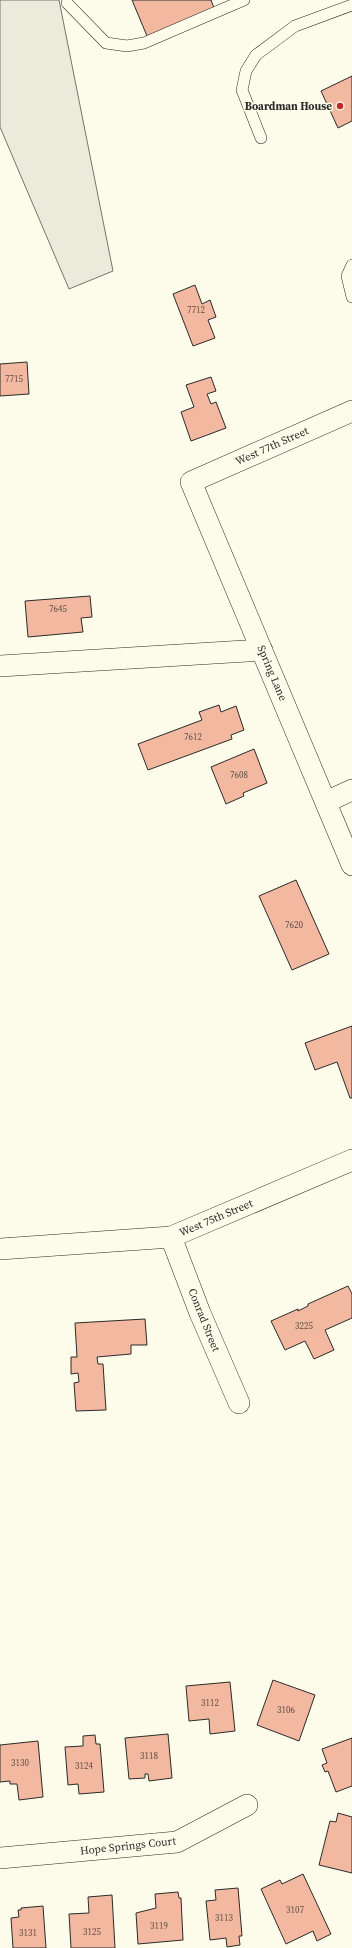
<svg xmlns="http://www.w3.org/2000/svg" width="352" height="1948" font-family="'Source Serif 4',serif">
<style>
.green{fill:#ecebdb;stroke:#74746e}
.building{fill:#f2b8a0;stroke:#2b2b2b}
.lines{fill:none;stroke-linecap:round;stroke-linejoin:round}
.service-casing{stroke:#2b2b2b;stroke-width:12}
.minor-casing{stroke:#2b2b2b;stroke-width:22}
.service{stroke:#fdfbea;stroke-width:11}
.minor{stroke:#fdfbea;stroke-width:21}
.poi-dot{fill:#c62828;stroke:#fdfbea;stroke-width:1.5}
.labels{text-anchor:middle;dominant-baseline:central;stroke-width:3;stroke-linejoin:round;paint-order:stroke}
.number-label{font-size:9px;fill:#5d4e48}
.poi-label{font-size:11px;font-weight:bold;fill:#2b2b2b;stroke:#fdfbea;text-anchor:end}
.street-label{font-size:11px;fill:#2b2b2b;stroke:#fdfbea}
</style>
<rect width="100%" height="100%" fill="#fdfbea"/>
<!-- green -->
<path class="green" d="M0,0h59l54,271 -44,18 -69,-162z"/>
<!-- building -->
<path class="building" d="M132,0h79l3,8 -67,28z
M352,76v45l-14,7 -17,-37z
M195,285l7,19 8,-4 6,17 -8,3 7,18 -22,8 -20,-52z
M27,362l2,32 -29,2v-32z
M211,377l5,14 -9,3 4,10 5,-2 10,26 -35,13 -10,-29 13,-5 -8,-22z
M90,596l2,21 -11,1 2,14 -55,5 -3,-36z
M219,705l2,7 15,-6 8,24 -13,5 1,4 -84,31 -10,-26 64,-24 -3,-8z
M254,749l13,34 -24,10 1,3 -18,8 -15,-37z
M296,880l33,74 -37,16 -33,-74z
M352,1026v72h-2l-13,-36 -22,8 -10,-27z
M348,1286l4,8v24l-27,12 9,20 -20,9 -9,-18 -20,9 -14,-29 27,-12v2l10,-5v-2z
M145,1319l2,26h-16v9l-34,3 1,7h5l3,46 -30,1 -2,-28 5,-1 -1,-9 -7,1v-17h6l-2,-34z
M273,1680l42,15 -16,46 -42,-16z
M230,1682l5,49 -25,3 -1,-15 -20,2 -3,-35z
M168,1734l4,44 -23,3 -1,-7h-3v4l-16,1 -4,-41z
M95,1735l1,9h4l4,48 -25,2 -1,-10 -10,1 -3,-38 18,-1v-10z
M352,1738v48l-16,6 -8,-21 -3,1 -3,-7 5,-2 -5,-14z
M38,1741l5,56 -24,3 -2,-16h-7v-3l-10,1v-37z
M338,1813l14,4v56l-33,-8 11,-44 6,1z
M303,1874l28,60 -14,7 -4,-10 -27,13 -25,-55 19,-9 2,4z
M238,1888l4,48h-3l1,9 -13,2 -1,-9 -16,2 -4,-39 10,-1 -1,-10z
M178,1892l1,6h2l2,42 -45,4 -2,-31 20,-5 -1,-14z
M112,1895l3,53h-44l-2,-34 20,-1 -1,-16z
M43,1906l3,42h-33l-2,-30 8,-1 -1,-7h3v-2z"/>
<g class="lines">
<!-- service casing -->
<g class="service-casing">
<path id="service" d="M67,3l39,40 21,3 17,-3 100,-43
M261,138l-19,-48 4,-19 10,-16 39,-29 57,-21
M352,265l-5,11 5,21"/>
</g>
<!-- minor casing -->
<g class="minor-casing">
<path id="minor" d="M352,411l-161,71 161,383
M0,666l262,-16
M326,802l26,-12
M171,1237l29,76 39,90
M0,1249l171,-12 181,-77
M0,1858l177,-16 70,-37"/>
</g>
<!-- service -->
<use href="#service" class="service"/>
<!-- minor -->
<use href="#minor" class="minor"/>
</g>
<!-- markers -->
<circle class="poi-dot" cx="340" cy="106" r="4"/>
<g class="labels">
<!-- number labels -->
<g class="number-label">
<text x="196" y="310">7712</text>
<text x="14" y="379">7715</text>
<text x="58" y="609">7645</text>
<text x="193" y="737">7612</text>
<text x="239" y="775">7608</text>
<text x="294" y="925">7620</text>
<text x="304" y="1326">3225</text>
<text x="210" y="1703">3112</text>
<text x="286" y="1710">3106</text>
<text x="149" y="1756">3118</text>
<text x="20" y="1763">3130</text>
<text x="84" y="1766">3124</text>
<text x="295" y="1910">3107</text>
<text x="224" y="1918">3113</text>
<text x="159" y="1926">3119</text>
<text x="92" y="1932">3125</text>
<text x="28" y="1933">3131</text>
</g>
<!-- poi labels -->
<g class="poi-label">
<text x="332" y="106">Boardman House</text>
</g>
<!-- street labels -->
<g class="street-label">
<text transform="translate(272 446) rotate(-24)">West 77th Street</text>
<text transform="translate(272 673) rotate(67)">Spring Lane</text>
<text transform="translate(216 1218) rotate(-23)">West 75th Street</text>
<text transform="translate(204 1320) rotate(68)">Conrad Street</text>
<text transform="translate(128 1846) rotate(-6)">Hope Springs Court</text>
</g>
</g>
</svg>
